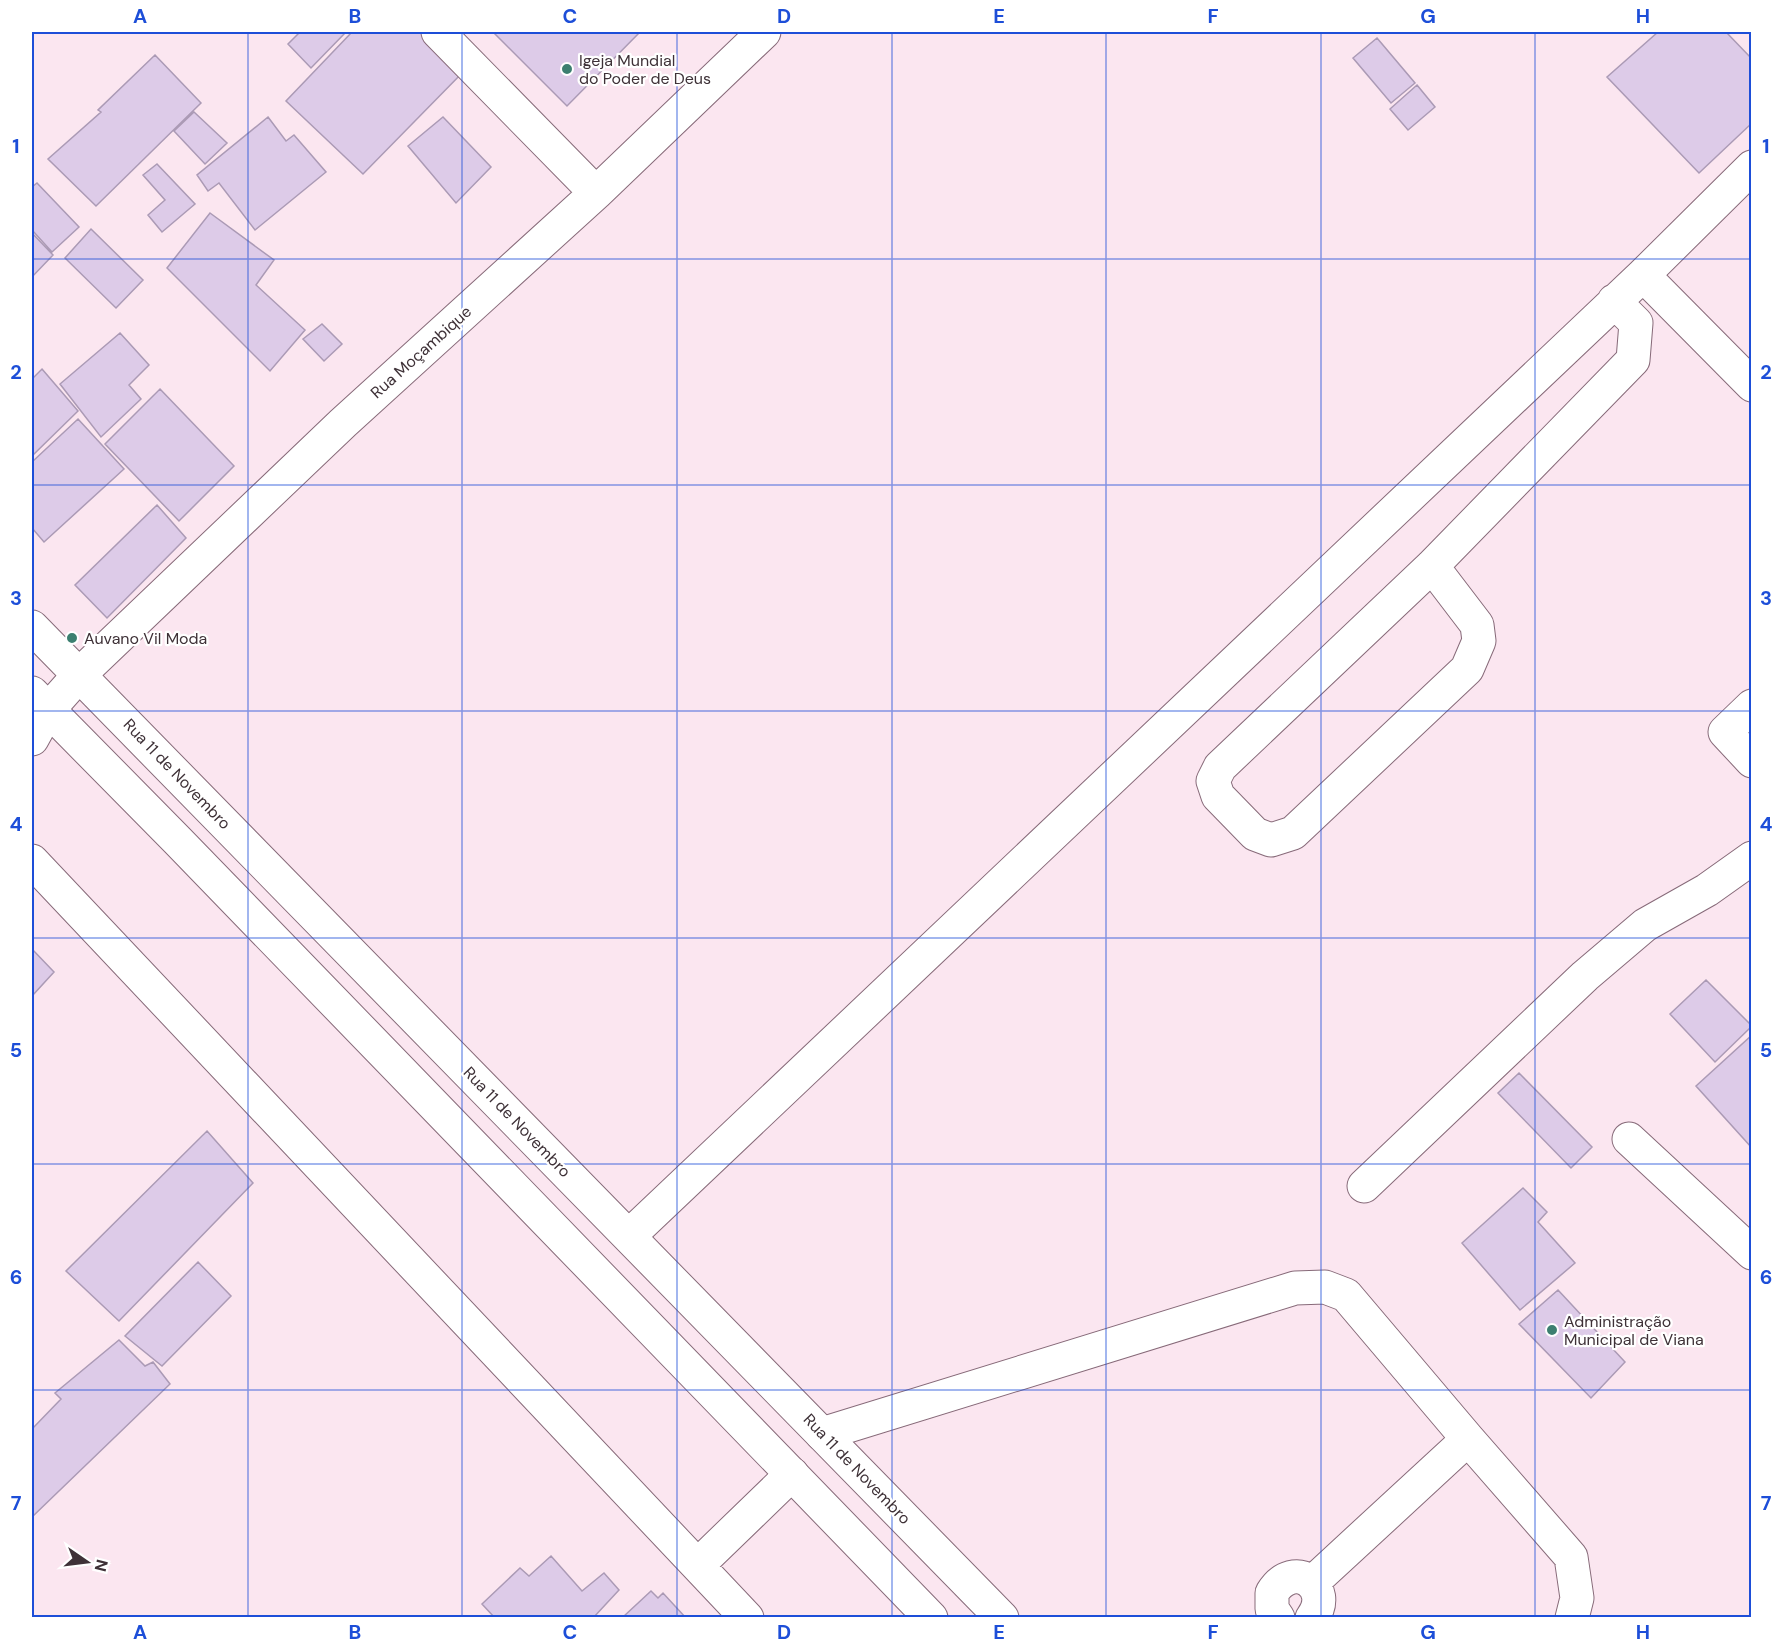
<svg xmlns="http://www.w3.org/2000/svg" width="1783" height="1649" font-family="'DM Sans',sans-serif">
<style>
.building{fill:#ddcbe8;stroke:#ab9ab5;stroke-width:1.5}
.lines{fill:none;stroke-linecap:round;stroke-linejoin:round}
.minor-casing{stroke:#876a79;stroke-width:35}
.major-casing{stroke:#876a79;stroke-width:35}
.minor{stroke:#fff;stroke-width:33}
.major{stroke:#fff;stroke-width:33}
.grid{fill:none;stroke:#1d4ed8;stroke-width:1.5;stroke-opacity:0.55}
.poi-dot{fill:#3c7f70;stroke:#fff;stroke-width:2}
.labels{text-anchor:middle;dominant-baseline:central;stroke-width:4.5;stroke-linejoin:round;paint-order:stroke}
.poi-label{font-size:16px;fill:#3e3137;stroke:#fff;text-anchor:start}
.street-label{font-size:16px;fill:#3e3137;stroke:#fff}
.neatline{fill:none;stroke:#1d4ed8;stroke-width:2}
.grid-label{font-size:20px;text-anchor:middle;font-weight:bold;fill:#1d4ed8}
</style>
<rect width="100%" height="100%" fill="#fbe6f0"/>
<!-- building -->
<path class="building" d="M300,32h46l-35,36 -23,-24z
M352,32h72l40,39 -101,103 -77,-73z
M493,32h147l-73,74z
M1658,32h68l26,27v64l-53,50 -92,-96z
M1377,38l38,45 -24,20 -38,-45z
M155,55l46,48 -105,103 -48,-47 53,-47 -3,-2z
M1417,85l18,22 -27,23 -18,-21z
M194,112l33,31 -22,21 -31,-33z
M268,117l18,24 8,-6 32,37 -71,58 -36,-47 -11,8 -11,-16z
M443,117l48,50 -35,36 -48,-57z
M157,164l38,40 -33,28 -14,-17 17,-15 -22,-25z
M37,183l42,44 -27,25 -20,-22v-43z
M210,213l64,47 -18,25 49,45 -35,41 -103,-103z
M91,229l52,51 -27,28 -51,-50z
M32,233l21,22 -21,22z
M322,324l20,20 -18,17 -21,-22z
M120,333l29,32 -20,20 12,14 -40,38 -41,-53z
M42,369l36,42 -46,45v-77z
M160,389l74,77 -55,55 -74,-77z
M78,419l46,50 -80,73 -12,-14v-66z
M157,505l29,33 -79,80 -32,-33z
M32,949l22,23 -22,24z
M1706,980l46,46 -37,36 -45,-48z
M1752,1035v113l-56,-62z
M1519,1073l73,74 -21,21 -73,-75z
M207,1131l46,52 -134,138 -53,-50z
M1523,1188l24,24 -9,10 37,41 -55,47 -58,-67z
M198,1262l33,34 -69,70 -37,-30z
M1558,1290l67,72 -34,36 -72,-74z
M119,1340l26,26 8,-4 17,22 -138,133v-88l29,-30 -6,-6z
M551,1556l31,35 22,-18 15,17 -26,28h-98l-13,-14 38,-36 9,8z
M651,1591l7,7 5,-5 23,25 -63,-1z"/>
<g class="lines">
<!-- minor casing -->
<g class="minor-casing">
<path id="minor" d="M438,32l158,161
M1643,275l109,110
M1432,566l45,59 2,16 -12,28 -174,164 -22,7 -16,-6 -37,-38 -5,-15 7,-14 212,-201 201,-206 3,-37 -22,-22
M1752,706l-27,26 27,29
M32,739l16,-29 32,-36 263,-251 253,-230 168,-161
M32,861l715,757
M1629,1139l123,114
M1364,1186l221,-210 60,-51 62,-35 45,-32
M629,1236l1014,-961 109,-108
M822,1434l473,-146 30,-1 21,8 122,144 103,118 6,41 -5,20
M698,1565l94,-91
M1312,1583l156,-144
M1278,1618l-6,-9v-16c22,-36 63,-5 40,25"/>
</g>
<!-- major casing -->
<g class="major-casing">
<path id="major" d="M32,627l970,991
M32,693l145,147 754,778"/>
</g>
<!-- minor -->
<use href="#minor" class="minor"/>
<!-- major -->
<use href="#major" class="major"/>
</g>
<!-- grid -->
<path class="grid" d="M248,32v1586M462,32v1586M677,32v1586M892,32v1586M1106,32v1586M1321,32v1586M1535,32v1586M32,259h1720M32,485h1720M32,711h1720M32,938h1720M32,1164h1720M32,1390h1720"/>
<!-- markers -->
<g class="poi-dot">
<circle cx="567" cy="69" r="6"/>
<circle cx="72" cy="638" r="6"/>
<circle cx="1552" cy="1330" r="6"/>
</g>
<g class="labels">
<!-- poi labels -->
<g class="poi-label">
<text x="579" y="60">Igeja Mundial<tspan x="579" dy="18">do Poder de Deus</tspan></text>
<text x="84" y="638">Auvano Vil Moda</text>
<text x="1564" y="1321">Administração<tspan x="1564" dy="18">Municipal de Viana</tspan></text>
</g>
<!-- street labels -->
<g class="street-label">
<text transform="translate(421 352) rotate(-42)">Rua Moçambique</text>
<text transform="translate(177 774) rotate(46)">Rua 11 de Novembro</text>
<text transform="translate(517 1122) rotate(46)">Rua 11 de Novembro</text>
<text transform="translate(857 1469) rotate(46)">Rua 11 de Novembro</text>
</g>
</g>
<!-- border -->
<rect width="1783" height="1649" fill="none" stroke="#ffffff" stroke-width="66"/>
<!-- north arrow -->
<g transform="translate(87 1562) rotate(104)" stroke="#ffffff" stroke-width="4.5" paint-order="stroke">
<path d="M0-4.5L10 22L0 15L-10 22Z" fill="#3e3137"/>
<text y="-9" font-size="16" font-weight="bold" text-anchor="middle" fill="#3e3137">N</text>
</g>
<rect x="33" y="33" width="1717" height="1583" class="neatline"/>
<g class="grid-label">
<text x="140" y="23">A</text>
<text x="355" y="23">B</text>
<text x="570" y="23">C</text>
<text x="784" y="23">D</text>
<text x="999" y="23">E</text>
<text x="1213" y="23">F</text>
<text x="1428" y="23">G</text>
<text x="1643" y="23">H</text>
<text x="16" y="153">1</text>
<text x="1766" y="153">1</text>
<text x="16" y="379">2</text>
<text x="1766" y="379">2</text>
<text x="16" y="605">3</text>
<text x="1766" y="605">3</text>
<text x="16" y="831">4</text>
<text x="1766" y="831">4</text>
<text x="16" y="1057">5</text>
<text x="1766" y="1057">5</text>
<text x="16" y="1284">6</text>
<text x="1766" y="1284">6</text>
<text x="16" y="1510">7</text>
<text x="1766" y="1510">7</text>
<text x="140" y="1639">A</text>
<text x="355" y="1639">B</text>
<text x="570" y="1639">C</text>
<text x="784" y="1639">D</text>
<text x="999" y="1639">E</text>
<text x="1213" y="1639">F</text>
<text x="1428" y="1639">G</text>
<text x="1643" y="1639">H</text>
</g>
</svg>
